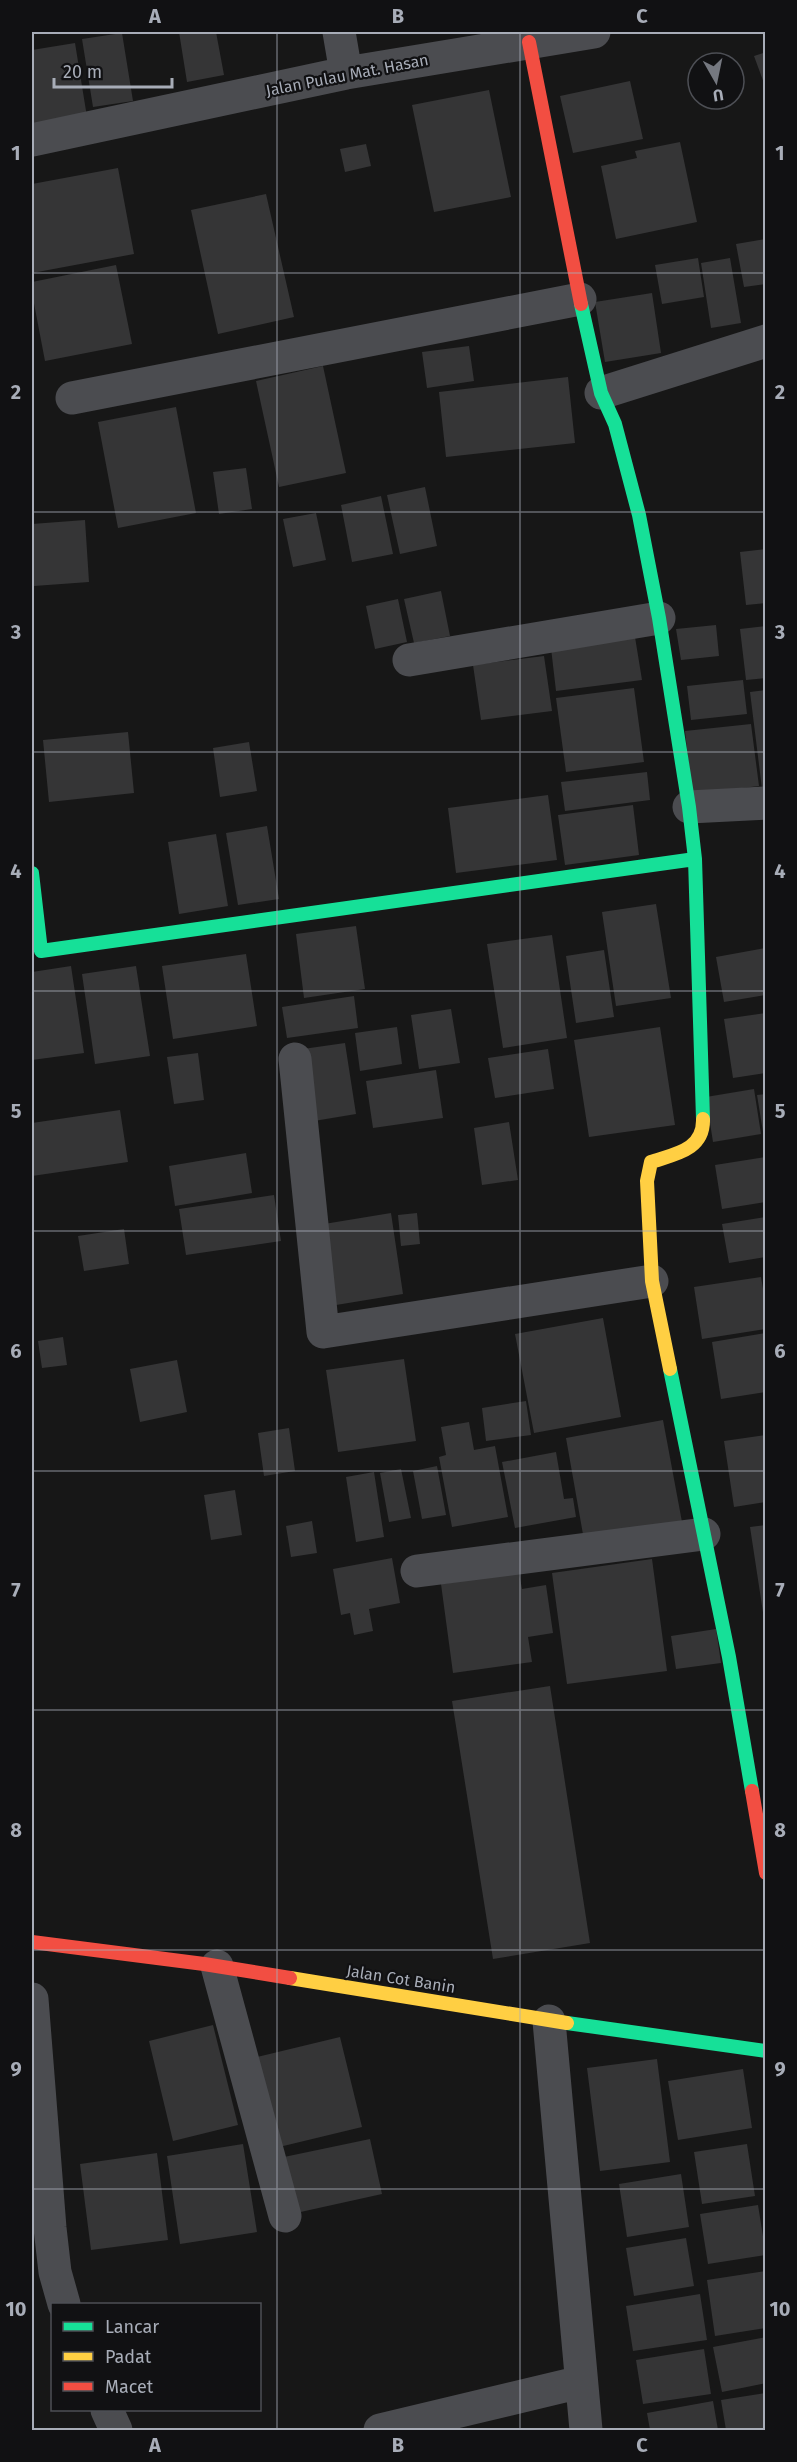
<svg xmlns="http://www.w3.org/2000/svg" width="797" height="2462" font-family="'Fira Sans',sans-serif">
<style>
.building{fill:#353536}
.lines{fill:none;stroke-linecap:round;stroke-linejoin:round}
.street{stroke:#4b4c50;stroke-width:33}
.fast{stroke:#16e098;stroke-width:14}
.slow{stroke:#ffcf43;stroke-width:14}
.jam{stroke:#f24e42;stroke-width:14}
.grid{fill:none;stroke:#a8adb8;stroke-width:1.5;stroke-opacity:0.55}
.labels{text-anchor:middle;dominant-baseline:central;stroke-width:4.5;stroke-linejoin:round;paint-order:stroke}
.street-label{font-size:16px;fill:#a8adb8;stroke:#111113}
.neatline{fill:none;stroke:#a8adb8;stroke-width:2}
.grid-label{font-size:20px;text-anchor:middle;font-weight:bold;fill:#a8adb8}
</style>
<rect width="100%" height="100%" fill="#171717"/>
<!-- building -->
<path class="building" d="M179,32h37l8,43 -37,7z
M122,33l11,68 -40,6 -11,-68z
M75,43l12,74 -55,9v-76z
M766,52v34h-1l-11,-30z
M630,81l13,58 -70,14 -13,-57z
M489,90l22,107 -77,15 -22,-107z
M680,142l17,80 -81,17 -15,-73 36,-8 -2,-7z
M366,144l5,22 -26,6 -5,-23z
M118,168l16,86 -102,19v-89z
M266,194l28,123 -76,17 -27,-124z
M766,239v45l-22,3 -8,-43z
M698,258l6,39 -42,7 -7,-39z
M730,258l11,65 -30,5 -10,-65z
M116,265l16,79 -87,17 -13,-68v-11z
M652,293l9,60 -56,9 -10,-60z
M469,346l5,35 -47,7 -5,-36z
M323,366l23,107 -67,14 -23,-106z
M568,377l7,66 -129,14 -7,-65z
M176,407l20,106 -78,15 -20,-106z
M246,468l6,41 -33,5 -6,-42z
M425,487l12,59 -37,8 -13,-59z
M381,496l12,58 -41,8 -11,-57z
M316,513l10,47 -33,7 -10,-48z
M85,520l4,62 -55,4 -2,-62z
M766,549v54l-20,2 -6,-53z
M441,591l9,45 -36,7 -10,-44z
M398,599l9,43 -32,7 -9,-43z
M716,625l3,31 -38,4 -5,-31z
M766,626v52l-20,2 -6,-51z
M635,637l7,43 -86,11 -5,-43z
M544,656l8,55 -71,9 -8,-55z
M743,680l4,34 -56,6 -4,-34z
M634,688l10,74 -78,10 -10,-74z
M766,690v98l-4,1 -12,-97z
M751,724l8,62 -67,8 -7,-63z
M128,732l6,61 -85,9 -6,-62z
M249,742l8,49 -37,6 -7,-49z
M647,772l3,28 -85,11 -4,-29z
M548,795l9,65 -101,13 -8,-65z
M633,805l6,50 -74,10 -7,-50z
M267,826l12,73 -41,6 -12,-72z
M216,834l12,72 -49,8 -11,-72z
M656,904l15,94 -55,8 -14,-94z
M356,926l9,63 -61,9 -8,-64z
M552,935l15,103 -64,10 -16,-104z
M766,948v47l-42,7 -8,-45z
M604,950l10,67 -38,6 -10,-67z
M246,954l11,72 -84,13 -11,-73z
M71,966l13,87 -52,7v-88z
M136,966l14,90 -55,8 -13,-90z
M354,996l4,32 -71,10 -5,-31z
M451,1009l9,54 -41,6 -8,-54z
M766,1013v60l-33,5 -9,-59z
M397,1027l5,37 -42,7 -5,-38z
M660,1027l15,98 -86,12 -15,-97z
M345,1043l11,71 -42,7 -11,-72z
M548,1049l6,40 -59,9 -7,-40z
M198,1053l6,47 -30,4 -7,-47z
M436,1070l7,48 -70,10 -7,-47z
M754,1089l7,45 -48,8 -7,-45z
M766,1094v44h-2l-7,-43z
M120,1110l8,52 -96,14v-53z
M509,1122l9,58 -36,5 -8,-57z
M246,1153l6,40 -77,13 -6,-40z
M766,1157v45l-44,7 -7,-44z
M274,1195l7,46 -95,14 -7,-46z
M391,1213l12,81 -73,12 -12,-81z
M417,1213l3,31 -19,2 -3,-31z
M766,1217v40l-37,6 -7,-39z
M124,1229l5,35 -45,7 -6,-35z
M761,1277l5,29v23l-64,10 -8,-52z
M603,1318l18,99 -87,16 -19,-99z
M766,1333v59l-45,7 -9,-57z
M63,1337l4,28 -25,3 -4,-27z
M404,1359l12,82 -78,11 -12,-82z
M177,1360l10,52 -47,10 -10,-53z
M526,1401l5,34 -45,6 -4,-33z
M663,1420l19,102 -98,18 -18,-102z
M469,1422l5,28 21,-4 13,71 -56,10 -13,-70 7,-2 -5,-28z
M289,1428l6,43 -31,5 -6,-43z
M766,1435v67l-32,5 -10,-66z
M556,1452l8,47 9,-1 3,19 -61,11 -13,-66z
M437,1466l9,49 -24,4 -9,-48z
M401,1469l10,49 -22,4 -9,-49z
M374,1472l10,65 -28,5 -10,-65z
M235,1490l7,45 -31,5 -7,-45z
M312,1521l5,32 -26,4 -5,-31z
M766,1525v94h-2l-14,-92z
M392,1558l8,45 -31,6 4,22 -19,4 -4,-22 -9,2 -8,-46z
M652,1559l15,112 -100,13 -15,-111z
M519,1573l3,16 24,-4 7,48 -25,4 4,25 -79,11 -12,-89z
M716,1629l5,34 -45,6 -5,-33z
M550,1686l40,257 -97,16 -41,-258z
M213,2025l25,100 -65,16 -24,-100z
M340,2037l22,90 -87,21 -22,-90z
M657,2059l13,103 -70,9 -13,-103z
M743,2069l9,59 -74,12 -10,-59z
M370,2139l12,55 -86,19 -12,-56z
M243,2144l14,88 -77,12 -13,-88z
M747,2144l8,52 -53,8 -8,-52z
M157,2153l11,87 -77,10 -11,-86z
M681,2174l8,53 -62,10 -8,-53z
M758,2205l8,50 -58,9 -8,-50z
M686,2238l8,48 -60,10 -8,-48z
M766,2271v57l-51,8 -8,-56z
M700,2294l7,46 -74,11 -7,-45z
M766,2337v46l-44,9 -9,-45z
M704,2349l7,45 -68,10 -7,-44z
M766,2393v37h-40l-5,-30z
M713,2401l5,29h-68l-3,-17z"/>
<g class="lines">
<!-- street -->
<path class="street" d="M339,32l7,41
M32,140l314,-67 248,-41
M601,393l165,-52
M72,398l508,-99
M409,660l250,-42
M689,807l77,-4
M295,1059l28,273 329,-51
M417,1571l287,-37
M217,1966l68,250
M32,1999l18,229 5,44 9,32
M549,2021l37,409
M107,2410l9,20
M380,2430l201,-48"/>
<!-- fast -->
<path class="fast" d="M581,304l20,89 14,31 24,91 20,103 30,189 6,52 8,260
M32,873l9,78 654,-92
M670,1369l59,288 23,134
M567,2023l199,28"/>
<!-- slow -->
<path class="slow" d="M670,1369l-18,-88 -5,-100 4,-19c24,-8 53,-12 52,-43
M290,1978l277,45"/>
<!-- jam -->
<path class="jam" d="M529,42l52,262
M752,1791l14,82
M32,1942l172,22 86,14"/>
</g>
<!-- grid -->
<path class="grid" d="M277,32v2398M520,32v2398M32,273h734M32,512h734M32,752h734M32,991h734M32,1231h734M32,1471h734M32,1710h734M32,1950h734M32,2189h734"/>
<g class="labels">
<!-- street labels -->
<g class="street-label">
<text transform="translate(347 75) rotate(-11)">Jalan Pulau Mat. Hasan</text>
<text transform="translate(401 1979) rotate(9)">Jalan Cot Banin</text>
</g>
</g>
<!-- border -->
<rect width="797" height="2462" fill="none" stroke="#111113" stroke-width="66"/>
<!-- legend -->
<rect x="51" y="2303" width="210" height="108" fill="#111113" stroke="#4d4f55" stroke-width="1.5"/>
<rect x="63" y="2322" width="30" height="9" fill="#16e098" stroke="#4d4f55" stroke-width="1.5"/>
<text x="105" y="2333" font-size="18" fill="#a8adb8">Lancar</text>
<rect x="63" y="2352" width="30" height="9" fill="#ffcf43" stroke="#4d4f55" stroke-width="1.5"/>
<text x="105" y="2363" font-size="18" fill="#a8adb8">Padat</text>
<rect x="63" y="2382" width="30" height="9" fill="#f24e42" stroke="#4d4f55" stroke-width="1.5"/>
<text x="105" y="2393" font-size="18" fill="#a8adb8">Macet</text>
<!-- north arrow -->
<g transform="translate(716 81) rotate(171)"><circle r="28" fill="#111113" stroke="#4d4f55" stroke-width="1.5"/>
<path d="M0-4.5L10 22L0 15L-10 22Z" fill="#757880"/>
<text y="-9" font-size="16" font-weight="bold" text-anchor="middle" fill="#a8adb8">U</text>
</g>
<!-- scale -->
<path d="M54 78v9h118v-9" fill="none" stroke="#a8adb8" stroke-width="3"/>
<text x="63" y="78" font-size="18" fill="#a8adb8" stroke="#111113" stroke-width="4.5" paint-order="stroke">20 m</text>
<rect x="33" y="33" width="731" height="2396" class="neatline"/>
<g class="grid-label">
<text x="155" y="23">A</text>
<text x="398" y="23">B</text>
<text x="642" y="23">C</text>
<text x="16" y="160">1</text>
<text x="780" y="160">1</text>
<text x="16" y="399">2</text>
<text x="780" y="399">2</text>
<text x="16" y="639">3</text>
<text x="780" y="639">3</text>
<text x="16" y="878">4</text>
<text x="780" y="878">4</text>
<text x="16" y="1118">5</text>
<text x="780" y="1118">5</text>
<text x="16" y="1358">6</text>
<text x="780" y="1358">6</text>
<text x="16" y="1597">7</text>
<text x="780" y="1597">7</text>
<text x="16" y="1837">8</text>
<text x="780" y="1837">8</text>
<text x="16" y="2076">9</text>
<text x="780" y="2076">9</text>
<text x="16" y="2316">10</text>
<text x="780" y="2316">10</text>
<text x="155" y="2452">A</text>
<text x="398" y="2452">B</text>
<text x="642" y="2452">C</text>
</g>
</svg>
